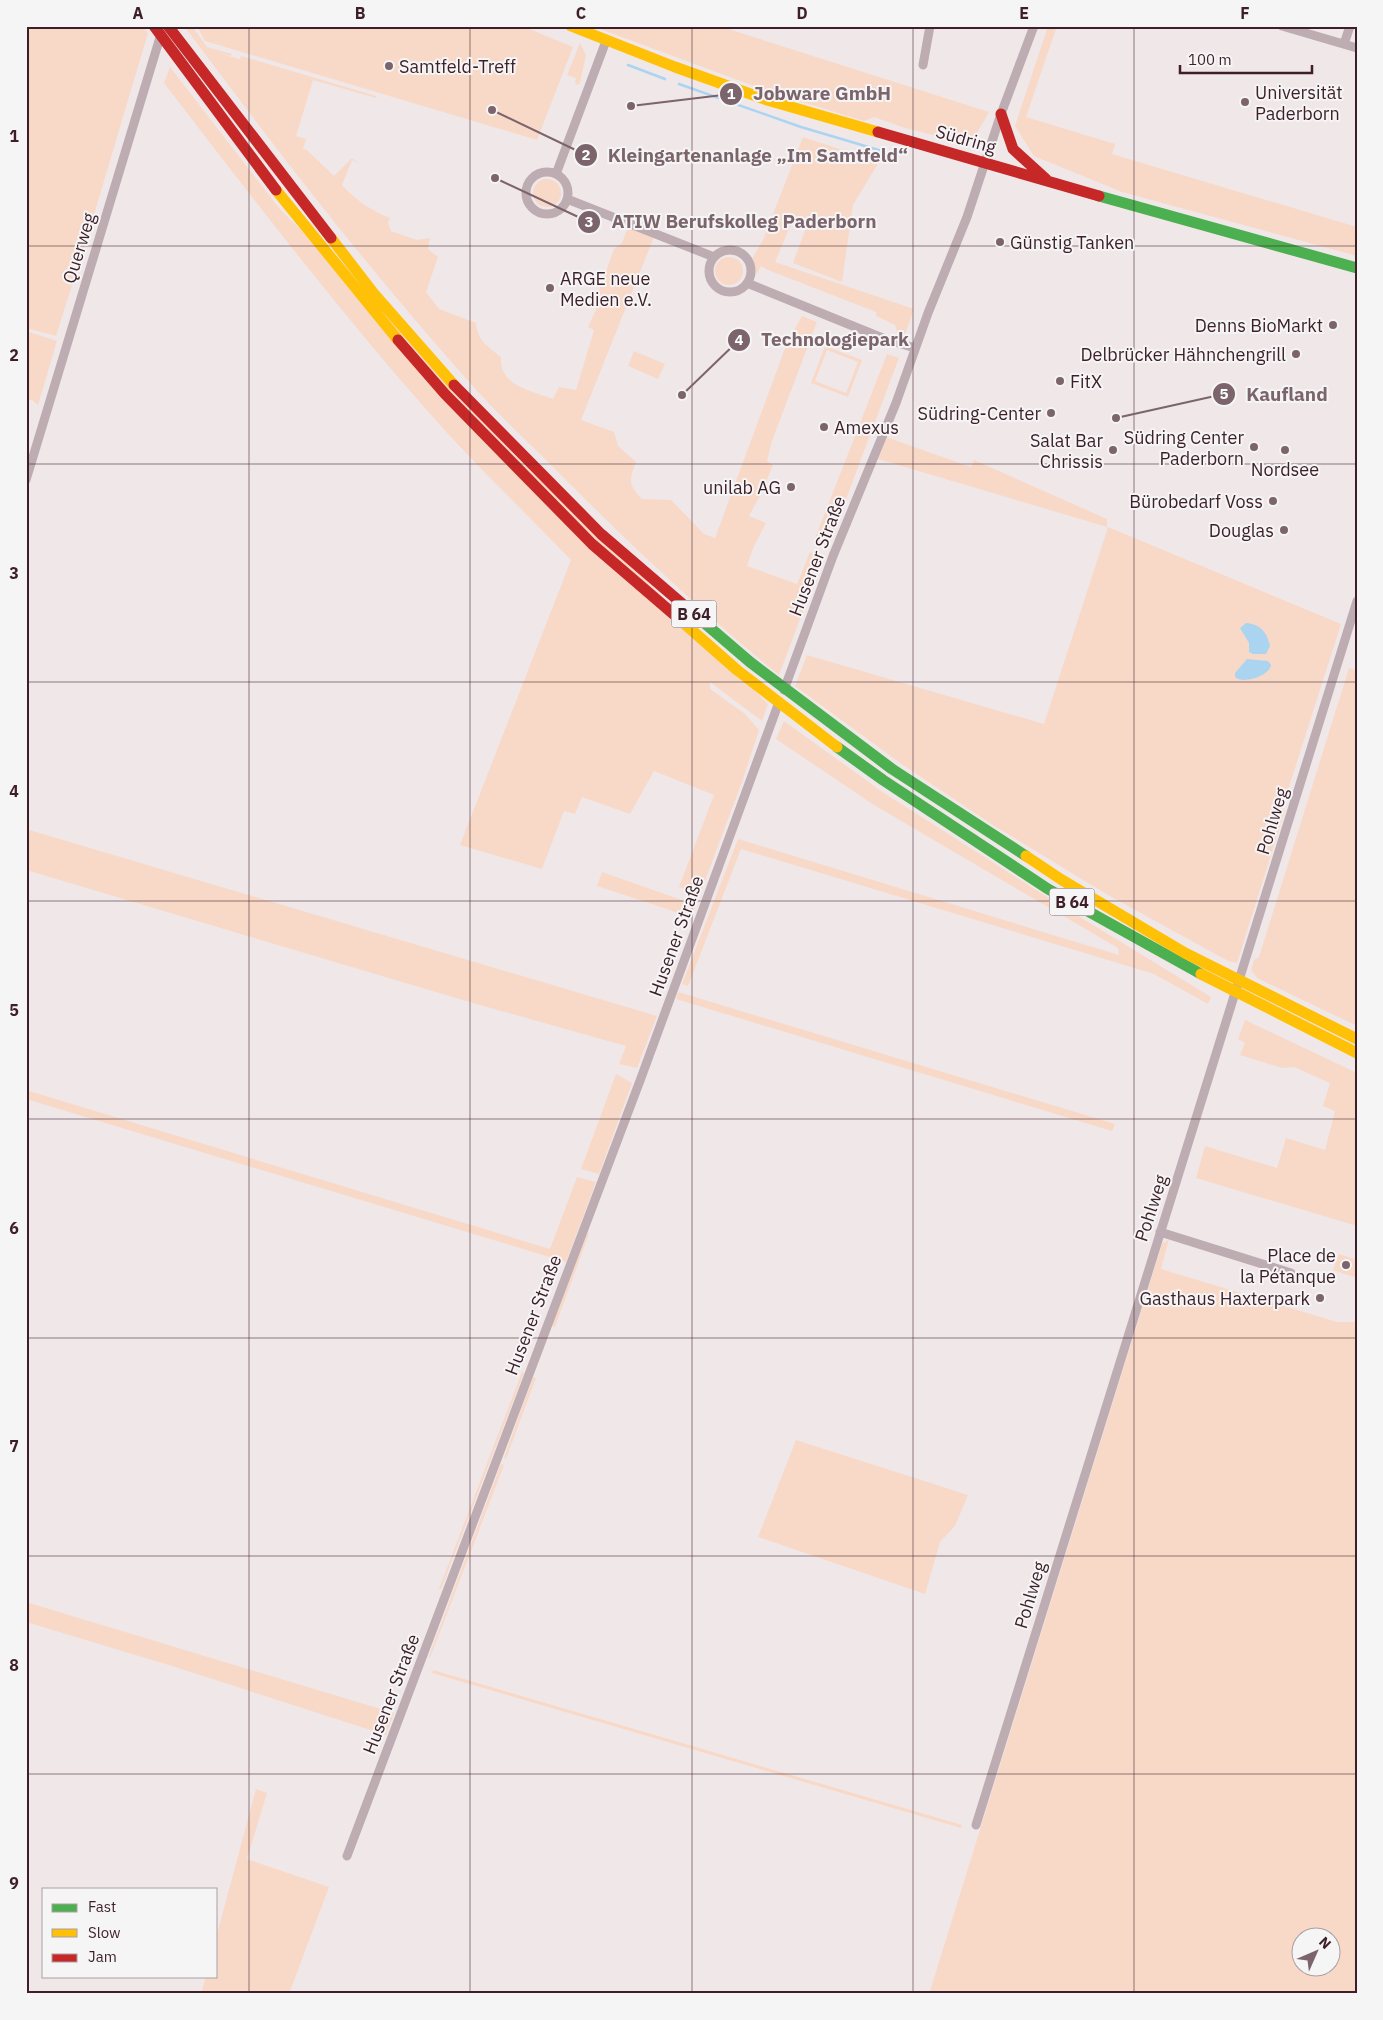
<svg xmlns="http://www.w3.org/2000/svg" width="1383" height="2020" font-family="'IBM Plex Sans',sans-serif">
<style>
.green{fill:#f8d9c7;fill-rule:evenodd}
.water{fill:#abd4f1}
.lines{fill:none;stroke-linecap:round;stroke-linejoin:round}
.stream{stroke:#abd4f1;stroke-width:2.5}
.street{stroke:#bdacb2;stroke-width:9}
.fast{stroke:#4caf50;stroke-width:11}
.slow{stroke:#ffc107;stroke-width:11}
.jam{stroke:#c62828;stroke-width:11}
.grid{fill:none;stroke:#3d1e29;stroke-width:1;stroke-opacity:0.55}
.poi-dot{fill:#7c646c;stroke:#f5f5f5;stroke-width:2}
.labels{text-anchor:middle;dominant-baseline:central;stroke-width:4;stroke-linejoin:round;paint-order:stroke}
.shield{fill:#f5f5f5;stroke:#745e66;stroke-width:1}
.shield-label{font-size:16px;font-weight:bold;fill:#3d1e29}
.poi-label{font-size:18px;fill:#3d1e29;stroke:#f5f5f5;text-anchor:end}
.street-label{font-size:18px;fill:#3d1e29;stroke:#f5f5f5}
.leader{fill:none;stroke:#7c646c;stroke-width:2}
.callout-dot{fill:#7c646c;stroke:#f5f5f5;stroke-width:2}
.mark-label{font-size:15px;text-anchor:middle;font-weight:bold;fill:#fff}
.callout-label{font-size:19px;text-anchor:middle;font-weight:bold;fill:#7c646c;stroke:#f5f5f5;stroke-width:4;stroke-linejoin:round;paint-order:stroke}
.neatline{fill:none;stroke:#3d1e29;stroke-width:2}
.grid-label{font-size:16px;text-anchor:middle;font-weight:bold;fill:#3d1e29}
</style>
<rect width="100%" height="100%" fill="#f0e7e9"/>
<!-- green -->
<path class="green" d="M26,26h117l5,7 -58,195 -34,108 -30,-8z
M184,26h8l15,21 25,7 -1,2 -10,-2 29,8 -10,-3 1,-3 135,40v2l-63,-18 -17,56 10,3 -3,10 4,1 27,26 18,-18 7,5 -7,-3 -10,25c16,16 26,24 48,33l-2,5 3,8 26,9 13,-2 -2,11 10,8 -12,35 13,17 37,14c1,17 12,24 25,34 -2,29 29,33 52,42l6,-12 17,3 18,-60 -6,-3 12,-26 -4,-2 18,-50 8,-6 6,-16 26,10 -73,183 33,12 4,14 18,16c-7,18 -8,23 6,37l29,1 33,34 11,4 72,-195 15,-27 15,6 -45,119 -5,20 6,4 -11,27 -13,24 17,7 -12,23 -7,20 50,18 13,-32 13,6 -44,117c-81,-66 -158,-139 -231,-213 -26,-26 -54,-52 -78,-79 -102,-114 -195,-235 -286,-357z
M197,26h325l51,21 -36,93 -332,-99z
M592,26h127l270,86 -16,28 -9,3 -59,-15 -31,-11 -10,4 -94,-29z
M1048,26h9l-31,91 89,27 -3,10 245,73v29l-235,-64 -88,-36 -19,-30z
M580,43l6,12 -6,28 -3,2 -2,-1 1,-6 -9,-3z
M170,67l109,141 489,496 -6,17 -52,-39v7l35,25 14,16 -17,52 -42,112 -21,-7 35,-92 -60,-24 -24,43 -48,-17 -7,17 -11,-3 -22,58 -82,-24 111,-285c-46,-48 -95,-94 -139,-144 -95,-107 -181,-220 -268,-333z
M803,137l76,25 -26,43 -11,77 -49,-19 14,-38 -2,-6 -11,-2 -19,45 139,47 -10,28 -6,-1 -3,-11 -19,-9v-4l-108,-42 -7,-4 -5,9 -3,-18 10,-17z
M533 193a14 14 0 1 1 28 0a14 14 0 1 1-28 0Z
M715 271a14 14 0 1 1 28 0a14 14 0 1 1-28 0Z
M26,331l31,10 -19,64 -6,-5 -6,1z
M825,346l37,14 -14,37 -37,-14zM827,350l31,12 -12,31 -31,-12z
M634,351l31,13 -7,15 -30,-13z
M887,354l12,4 -71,189 -14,-6z
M886,437l85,30 3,-7 133,59v8l-229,-68z
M1108,527l233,97 -59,185 3,1 -48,153 -9,-2 -120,-66 -115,-70 -90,-60 -108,-79 12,-31 237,69z
M1349,668l8,2v356l-100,-48 -6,-8 3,-10 5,-3z
M784,721l97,70 163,104 167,102 -3,7 -54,-30 -413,-125 -53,137 -6,-2 56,-145 381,116 -1,-7 -244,-143 -98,-66z
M26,829l631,187 -20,52 -18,-4 7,-18 -160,-45 -440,-131z
M602,872l94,33 -5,14 -21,-9 -73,-24z
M678,992l7,2 430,130 -3,7 -436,-132z
M1245,1020l112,53v153l-161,-48 9,-32 72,22 9,-30 39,12 10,-39 -12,-5 7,-23 -36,-16 -12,1 -42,-13 5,-12 -7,-4z
M616,1074l16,9 -33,91 -18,-5z
M26,1090l524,159 27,-72 19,5 -30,80 -540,-163z
M587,1233l2,1 -34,93 -3,-1z
M1169,1239l-8,30 176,53h20v672h-428l233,-750zM1300,1938h30v30h-30z
M1339,1254l18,6v18l-24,-8z
M522,1372l2,1 -83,216h-2z
M533,1377l3,1 -30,81 -2,-1z
M796,1440l172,55 -13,31 -15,16 -15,52 -167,-57z
M501,1464l3,1 -74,193 -1,-2z
M26,1602l368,111 -8,22 -214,-69 -146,-44z
M433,1670l529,155 -1,3 -529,-155z
M256,1789l11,4 -20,66 82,28 -40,107h-88l5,-18h10v-38z"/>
<!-- water -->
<path class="water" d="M1246,623c15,1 21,10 24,23l-4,8h-13l-4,-2v-9l-9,-15z
M1247,659l21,2 3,4c-1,10 -27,20 -36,12v-4z"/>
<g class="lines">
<!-- stream -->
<path class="stream" d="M628,65l37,14
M679,84l122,43 81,24"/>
<!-- street -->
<path class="street" d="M1282,26l75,22
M1344,44l6,-18
M923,65l7,-39
M526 193a21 21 0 1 1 42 0a21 21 0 1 1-42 0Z
M556,174l50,-133
M567,199l147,58
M709 271a21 21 0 1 1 42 0a21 21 0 1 1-42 0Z
M747,283l138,56 30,9
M26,480l135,-446
M784,690l49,-134 63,-153 32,-90 39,-96 34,-103 33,-88
M1160,1232l131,41
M976,1825l381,-1224
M347,1856l294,-778 138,-376"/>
<!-- fast -->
<path class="fast" d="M1099,196l258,72
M701,620l49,42 142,107 134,87
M837,747l46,33 165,109 153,85"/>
<!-- slow -->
<path class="slow" d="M571,26l104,41 92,33 111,32
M276,190l122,150
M331,238l44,57 79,90
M678,618l59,52 100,77
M1026,856l36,24 123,73 172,86
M1201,974l156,79"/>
<!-- jam -->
<path class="jam" d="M154,26l122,164
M168,26l163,212
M1001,114l12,35 33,30
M878,132l221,64
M398,340l47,54 147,150 86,74
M454,385l147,149 100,86"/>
</g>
<!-- grid -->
<path class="grid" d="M249,26v1968M470,26v1968M692,26v1968M913,26v1968M1134,26v1968M26,246h1331M26,464h1331M26,682h1331M26,901h1331M26,1119h1331M26,1338h1331M26,1556h1331M26,1774h1331"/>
<!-- markers -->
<g class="poi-dot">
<circle cx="389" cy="66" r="5"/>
<circle cx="1245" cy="102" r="5"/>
<circle cx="1000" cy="242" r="5"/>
<circle cx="550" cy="288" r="5"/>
<circle cx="1333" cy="325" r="5"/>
<circle cx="1296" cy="354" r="5"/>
<circle cx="1060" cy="381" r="5"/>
<circle cx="1051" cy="413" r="5"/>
<circle cx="824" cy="427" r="5"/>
<circle cx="1254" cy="447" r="5"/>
<circle cx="1113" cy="450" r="5"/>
<circle cx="1285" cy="450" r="5"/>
<circle cx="791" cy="487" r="5"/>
<circle cx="1273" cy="501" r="5"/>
<circle cx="1284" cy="530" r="5"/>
<circle cx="1346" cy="1265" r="5"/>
<circle cx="1320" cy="1298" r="5"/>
</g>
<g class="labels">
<!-- shield labels -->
<g class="shield">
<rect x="671.5" y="600.5" width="45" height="27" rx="4"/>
<rect x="1049.5" y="888.5" width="45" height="27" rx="4"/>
</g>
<g class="shield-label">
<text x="694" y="614">B 64</text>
<text x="1072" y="902">B 64</text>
</g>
<!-- poi labels -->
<g class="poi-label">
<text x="399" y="66" text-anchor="start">Samtfeld-Treff</text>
<text x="1255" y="92" text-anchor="start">Universität<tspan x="1255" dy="21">Paderborn</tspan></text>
<text x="1010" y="242" text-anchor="start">Günstig Tanken</text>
<text x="560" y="278" text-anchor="start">ARGE neue<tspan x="560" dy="21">Medien e.V.</tspan></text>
<text x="1323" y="325">Denns BioMarkt</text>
<text x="1286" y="354">Delbrücker Hähnchengrill</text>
<text x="1070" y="381" text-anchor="start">FitX</text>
<text x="1041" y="413">Südring-Center</text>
<text x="834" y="427" text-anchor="start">Amexus</text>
<text x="1244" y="437">Südring Center<tspan x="1244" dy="21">Paderborn</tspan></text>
<text x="1103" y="440">Salat Bar<tspan x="1103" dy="21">Chrissis</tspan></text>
<text x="1285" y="469" text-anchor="middle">Nordsee</text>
<text x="781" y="487">unilab AG</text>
<text x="1263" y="501">Bürobedarf Voss</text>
<text x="1274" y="530">Douglas</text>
<text x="1336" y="1255">Place de<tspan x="1336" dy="21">la Pétanque</tspan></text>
<text x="1310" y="1298">Gasthaus Haxterpark</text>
</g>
<!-- street labels -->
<g class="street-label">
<text transform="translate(966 139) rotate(16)">Südring</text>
<text transform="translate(79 248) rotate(-73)">Querweg</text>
<text transform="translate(817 556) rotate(-69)">Husener Straße</text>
<text transform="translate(1272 821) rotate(-73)">Pohlweg</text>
<text transform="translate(676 936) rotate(-70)">Husener Straße</text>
<text transform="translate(1151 1208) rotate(-72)">Pohlweg</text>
<text transform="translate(533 1315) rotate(-69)">Husener Straße</text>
<text transform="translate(1030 1595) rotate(-73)">Pohlweg</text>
<text transform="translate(391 1694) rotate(-69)">Husener Straße</text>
</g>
</g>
<!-- callouts -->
<path class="leader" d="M631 106L731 94M492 110L586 155M495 178L589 222M682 395L739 340M1116 418L1224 394"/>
<g class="callout-dot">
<circle cx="631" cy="106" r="5"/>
<circle cx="492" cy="110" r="5"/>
<circle cx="495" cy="178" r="5"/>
<circle cx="682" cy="395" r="5"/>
<circle cx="1116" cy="418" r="5"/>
<circle cx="731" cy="94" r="12"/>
<circle cx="586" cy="155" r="12"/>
<circle cx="589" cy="222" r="12"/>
<circle cx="739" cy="340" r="12"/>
<circle cx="1224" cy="394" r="12"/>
</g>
<g class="mark-label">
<text x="731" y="99">1</text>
<text x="586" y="160">2</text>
<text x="589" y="227">3</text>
<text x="739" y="345">4</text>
<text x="1224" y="399">5</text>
</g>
<g class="callout-label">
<text x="822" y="100">Jobware GmbH</text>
<text x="758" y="162">Kleingartenanlage „Im Samtfeld“</text>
<text x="744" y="228">ATIW Berufskolleg Paderborn</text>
<text x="835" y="346">Technologiepark</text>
<text x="1287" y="401">Kaufland</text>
</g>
<!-- border -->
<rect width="1383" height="2020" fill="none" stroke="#f5f5f5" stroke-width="55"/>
<!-- legend -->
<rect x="42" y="1888" width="175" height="90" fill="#f5f5f5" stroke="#ab9fa3"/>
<rect x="52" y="1904" width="25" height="8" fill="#4caf50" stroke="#ab9fa3"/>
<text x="88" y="1912" font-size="15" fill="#3d1e29">Fast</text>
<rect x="52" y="1929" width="25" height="8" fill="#ffc107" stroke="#ab9fa3"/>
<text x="88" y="1938" font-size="15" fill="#3d1e29">Slow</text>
<rect x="52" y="1954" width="25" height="8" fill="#c62828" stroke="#ab9fa3"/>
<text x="88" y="1962" font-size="15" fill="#3d1e29">Jam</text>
<!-- north arrow -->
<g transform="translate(1316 1952) rotate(45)"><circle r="24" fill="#f5f5f5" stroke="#ab9fa3"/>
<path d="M0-4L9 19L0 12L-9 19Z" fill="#7c646c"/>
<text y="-8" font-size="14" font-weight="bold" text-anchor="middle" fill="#3d1e29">N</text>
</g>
<!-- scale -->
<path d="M1180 65v8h132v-8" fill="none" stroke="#3d1e29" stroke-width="2.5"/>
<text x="1188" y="65" font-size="15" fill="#3d1e29" stroke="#f5f5f5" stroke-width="4" paint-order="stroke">100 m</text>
<rect x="28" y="28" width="1328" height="1964" class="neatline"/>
<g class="grid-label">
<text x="138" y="19">A</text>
<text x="360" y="19">B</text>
<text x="581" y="19">C</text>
<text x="802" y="19">D</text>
<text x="1024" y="19">E</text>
<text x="1245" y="19">F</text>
<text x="14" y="142">1</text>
<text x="14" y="361">2</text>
<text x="14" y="579">3</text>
<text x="14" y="797">4</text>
<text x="14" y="1016">5</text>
<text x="14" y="1234">6</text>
<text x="14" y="1452">7</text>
<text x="14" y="1671">8</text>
<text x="14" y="1889">9</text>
</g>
</svg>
